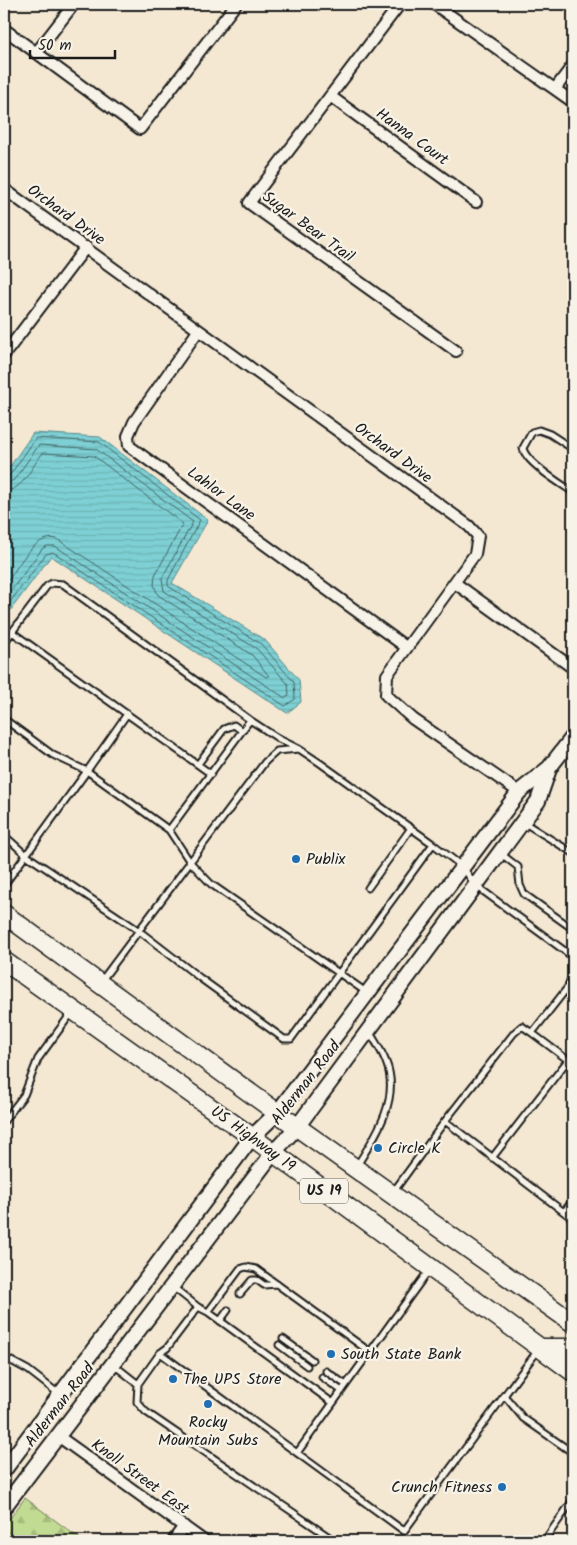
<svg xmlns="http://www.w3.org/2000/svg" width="577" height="1545" font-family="Kalam,sans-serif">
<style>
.forest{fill:url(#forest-firs);stroke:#6e7c57}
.water{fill:url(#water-rules);stroke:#57888a}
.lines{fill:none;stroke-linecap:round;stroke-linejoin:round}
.shore{stroke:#436466;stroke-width:1}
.lane-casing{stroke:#1c1c1c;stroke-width:9}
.street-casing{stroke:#1c1c1c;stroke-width:14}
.secondary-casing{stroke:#1c1c1c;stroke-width:18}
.highway-casing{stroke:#1c1c1c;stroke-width:21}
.lane{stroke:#f7f3e8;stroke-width:5}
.street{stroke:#f7f3e8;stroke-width:10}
.secondary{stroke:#f7f3e8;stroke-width:14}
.highway{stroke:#f7f3e8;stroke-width:18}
.poi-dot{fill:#1f6fb2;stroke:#f7f3e8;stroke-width:2}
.labels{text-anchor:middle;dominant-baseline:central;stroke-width:4.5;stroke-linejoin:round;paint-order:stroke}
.shield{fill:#f7f3e8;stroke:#5e5c59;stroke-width:1}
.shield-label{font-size:15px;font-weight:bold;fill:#1c1c1c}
.street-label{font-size:16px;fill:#1c1c1c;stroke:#f7f3e8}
.poi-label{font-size:16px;fill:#1c1c1c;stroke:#f7f3e8;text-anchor:start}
</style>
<defs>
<pattern id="forest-firs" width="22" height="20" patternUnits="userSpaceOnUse" patternTransform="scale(1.25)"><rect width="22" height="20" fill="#c1db92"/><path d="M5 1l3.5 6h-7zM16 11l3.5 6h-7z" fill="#a5bb7d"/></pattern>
<pattern id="water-rules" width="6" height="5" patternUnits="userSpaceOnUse" patternTransform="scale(1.25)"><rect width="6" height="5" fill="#7ed0d4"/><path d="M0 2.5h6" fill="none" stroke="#6cb2b5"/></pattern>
</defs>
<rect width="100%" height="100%" fill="#f4e8d2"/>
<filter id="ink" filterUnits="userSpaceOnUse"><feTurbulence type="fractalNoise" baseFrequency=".02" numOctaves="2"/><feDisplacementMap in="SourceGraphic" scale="10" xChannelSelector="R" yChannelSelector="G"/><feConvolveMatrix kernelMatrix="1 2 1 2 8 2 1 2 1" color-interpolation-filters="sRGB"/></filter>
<g filter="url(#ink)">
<!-- forest -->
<path class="forest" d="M25,1498l58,43h-79v-15z"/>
<!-- water -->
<path class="water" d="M33,433l67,4 108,83 -36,63 93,57 34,40 2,22 -14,11 -236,-157 -47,63v-144z"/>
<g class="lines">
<!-- shore -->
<path class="shore" d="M4,477l6,-2 26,-37 63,4 101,78 -32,60v6l93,58 33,38 1,17 -10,7 -232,-154 -7,2 -42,56
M4,484l10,-4 25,-35 57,4 97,73 -31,56 2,13 93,58 31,35 1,12 -4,2 -230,-152h-8l-5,3 -38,51
M4,491c20,0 27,-25 39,-38l51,3 89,68 -28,51 -1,10 4,10 94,60 17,21 -3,1 -209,-138c-24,-6 -41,32 -53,48"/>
<!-- lane casing -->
<g class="lane-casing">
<path id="lane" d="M573,449l-23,-15 -11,-4 -7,2 -9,16c2,14 38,36 50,44
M12,632l35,-46 5,-3 11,1 187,136 29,19 20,10 21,14 113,81 30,23 12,18 98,72
M4,643l8,-11 199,142
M4,719l49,36 34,16 40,-57
M299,749l-22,2 -12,11 -75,100 -21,-32 -82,-59 -61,84 112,75 62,48 84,61h7l142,-195
M198,764l26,-35 10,-4 8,6
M523,822l50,31
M169,830l81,-110
M4,835l22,20 -22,30
M500,853l18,14 2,18 4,9 49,35
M368,888l43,-60
M102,980l88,-118 21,22 155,108
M568,987l5,-15
M568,1060l-36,-27 36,-46 5,5
M4,1121l20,-26 14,-36 34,-47
M445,1121l69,-88 8,-7 10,7
M492,1158l76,-98 5,4
M356,1167c19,-30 45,-68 30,-105 -4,-11 -11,-21 -17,-31
M394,1191l51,-70 128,98
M564,1212l9,-12
M240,1294l12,-14h5l7,5 13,-1
M198,1307l10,5 125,91 -36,50
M208,1312l32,-43 6,-2 10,2 114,83
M566,1313l7,-9
M220,1321l8,-11
M283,1339l29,21
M279,1345l28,21
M160,1353l7,-5 31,-41 -25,-20
M4,1357l24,13 31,24
M114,1365l24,19 22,-31 244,178 134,-181
M326,1371l20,14
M322,1377l20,14
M138,1384l-1,18 9,10 189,129
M504,1395l19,23 50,35
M333,1403l96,-133
M544,1541l29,-41"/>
</g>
<!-- street casing -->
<g class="street-casing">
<path id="street" d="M400,4l-151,199 207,148
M434,4l139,98
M4,29l136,100 96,-125
M36,53l38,-49
M555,89l18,-24
M330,96l146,106
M4,189l465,337 9,10 -3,18 -88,121 -1,20 27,24 106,73
M198,331l-64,91 -6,14 1,10 277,201
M4,355l82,-108
M455,583l118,85
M58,1436l146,105
M173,1541l11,-15"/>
</g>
<!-- secondary casing -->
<g class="secondary-casing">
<path id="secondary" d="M4,1470l248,-333 26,-25 241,-320 30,-24 24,-31
M4,1507l269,-354 24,-26 241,-326 11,-32"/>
</g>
<!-- highway casing -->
<g class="highway-casing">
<path id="highway" d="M4,914l293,213 276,196
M4,961l248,176 321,235
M540,1348h33"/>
</g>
<!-- lane -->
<use href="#lane" class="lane"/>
<!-- street -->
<use href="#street" class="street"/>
<!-- secondary -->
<use href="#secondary" class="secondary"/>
<!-- highway -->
<use href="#highway" class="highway"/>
</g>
</g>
<!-- markers -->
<g class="poi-dot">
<circle cx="296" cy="859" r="5"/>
<circle cx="378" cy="1148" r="5"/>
<circle cx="331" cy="1354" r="5"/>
<circle cx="173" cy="1379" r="5"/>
<circle cx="208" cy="1404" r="5"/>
<circle cx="502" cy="1487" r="5"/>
</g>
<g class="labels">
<!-- shield labels -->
<rect class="shield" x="300" y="1178.5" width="48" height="25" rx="4"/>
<g class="shield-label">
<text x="324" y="1191">US 19</text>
</g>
<!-- street labels -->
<g class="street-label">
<text transform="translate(412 137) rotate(36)">Hanna Court</text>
<text transform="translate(66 215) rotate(36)">Orchard Drive</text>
<text transform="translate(308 227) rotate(36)">Sugar Bear Trail</text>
<text transform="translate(393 453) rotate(36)">Orchard Drive</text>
<text transform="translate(221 494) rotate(36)">Lahlor Lane</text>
<text transform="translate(306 1083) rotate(-52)">Alderman Road</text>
<text transform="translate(253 1139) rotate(36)">US Highway 19</text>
<text transform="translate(60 1405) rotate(-52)">Alderman Road</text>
<text transform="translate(140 1477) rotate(36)">Knoll Street East</text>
</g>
<!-- poi labels -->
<g class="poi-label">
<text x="306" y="859">Publix</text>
<text x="388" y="1148">Circle K</text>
<text x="341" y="1354">South State Bank</text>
<text x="183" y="1379">The UPS Store</text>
<text x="208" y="1422" text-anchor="middle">Rocky<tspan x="208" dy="18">Mountain Subs</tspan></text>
<text x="492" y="1487" text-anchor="end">Crunch Fitness</text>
</g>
</g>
<!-- margin -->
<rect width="577" height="1545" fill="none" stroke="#f7f3e8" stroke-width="20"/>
<rect x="10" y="10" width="557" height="1525" fill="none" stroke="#1c1c1c" stroke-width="2" filter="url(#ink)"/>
<!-- scale -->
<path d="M30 50v8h85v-8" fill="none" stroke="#1c1c1c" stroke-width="2.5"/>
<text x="38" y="50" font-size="15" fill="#1c1c1c" stroke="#f7f3e8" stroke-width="4" paint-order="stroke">50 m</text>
</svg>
